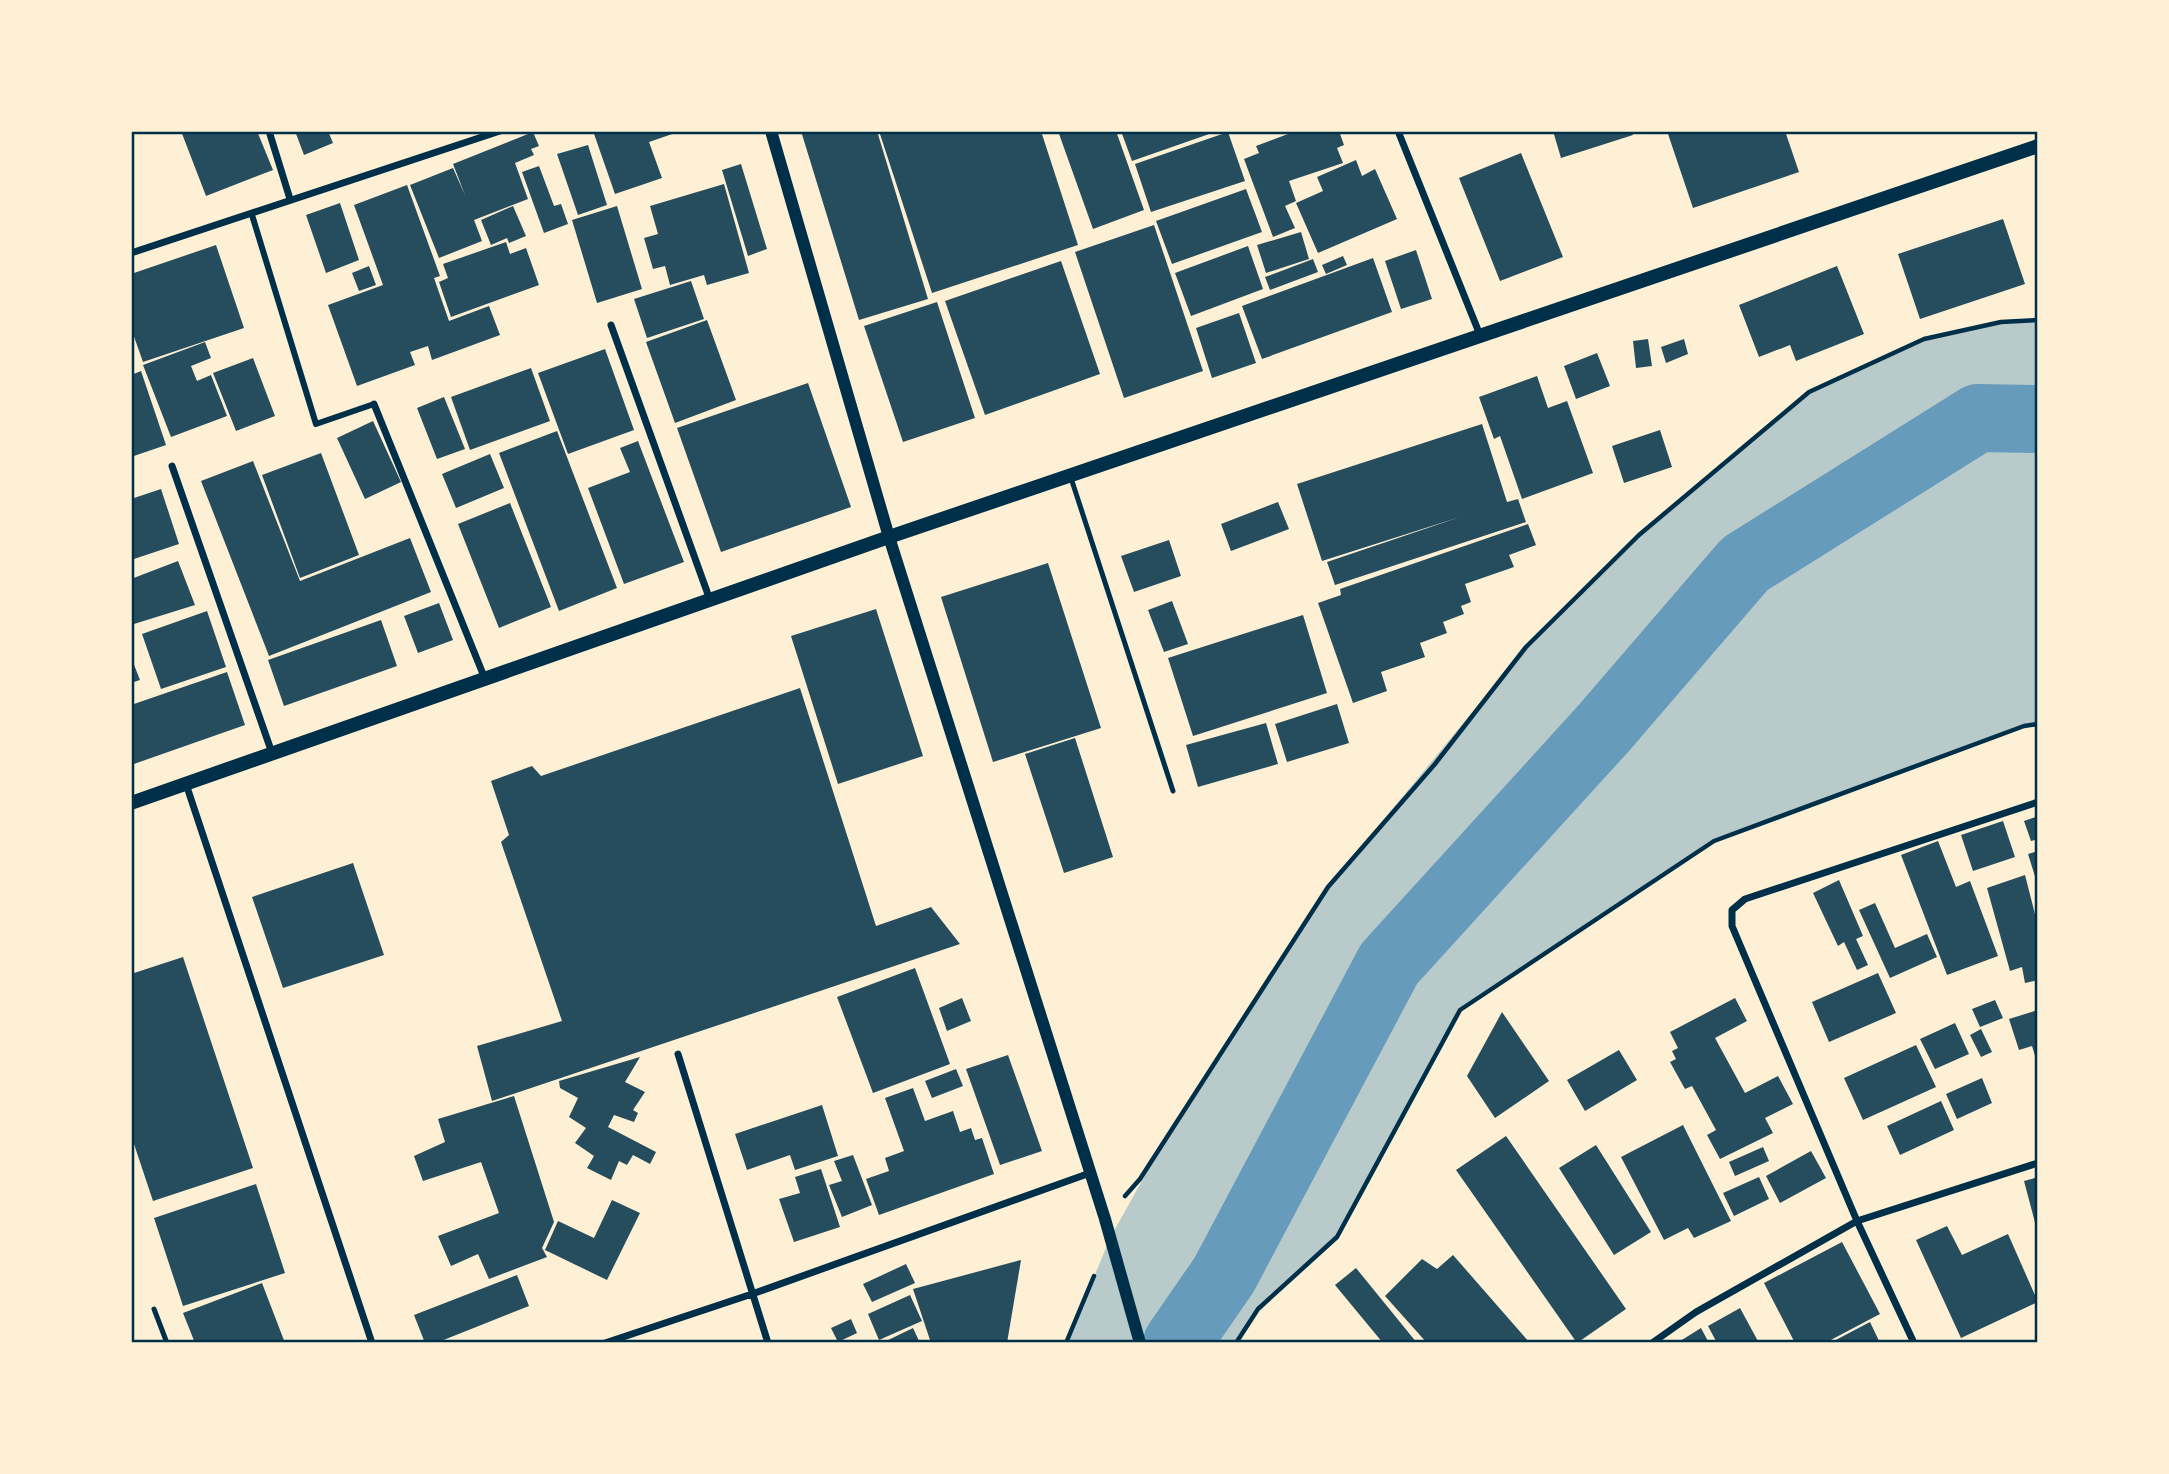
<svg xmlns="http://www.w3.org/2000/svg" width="2169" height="1474" font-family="'Roboto Condensed',sans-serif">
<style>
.green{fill:#b9caca}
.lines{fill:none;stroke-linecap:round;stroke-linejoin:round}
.river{stroke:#669bbc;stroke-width:68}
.building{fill:#264d5e}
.path{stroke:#003049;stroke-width:4.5}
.service{stroke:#003049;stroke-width:5}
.pedestrian{stroke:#003049;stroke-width:6}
.minor{stroke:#003049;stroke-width:7}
.tertiary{stroke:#003049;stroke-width:12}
.secondary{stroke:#003049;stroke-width:14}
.neatline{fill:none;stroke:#003049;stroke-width:2.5}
</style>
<rect width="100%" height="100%" fill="#fdf0d5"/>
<!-- green -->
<path class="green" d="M2038,320v404l-14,2 -310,115 -254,169 -123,227 -79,72 -22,34h-169l43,-105 52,-93 166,-258 198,-240 113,-112 170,-143 115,-53 77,-17z"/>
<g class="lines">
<!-- river -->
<path class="river" d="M1177,1343l47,-68 165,-311 214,-235 142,-165 233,-146 60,1"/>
</g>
<!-- building -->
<path class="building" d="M181,131h76l16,39 -67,26z
M295,131h33l5,12 -29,12z
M593,131h85v1l-29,10 13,36 -47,16z
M801,131h76l51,168 -69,21z
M879,131h162l37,114 -146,48z
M1058,131h58l28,79 -51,19z
M1121,131h94v1l-83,29z
M1287,131h52l5,14 -7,3 6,15 -54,18 7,20 -11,5 10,22 -22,9 -29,-78 15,-6 -3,-7 32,-12z
M1553,131h79l1,4 -72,23z
M1667,131h118l14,41 -106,36z
M533,132l6,14 -8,3 3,6 -19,8 13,36 -54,21 8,21 -43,17 -29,-73 43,-17 12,27 -12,-31z
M1228,132l17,49 -94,31 -16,-48z
M588,145l19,60 -29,10 -21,-61z
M1521,153l42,104 -63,24 -41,-103z
M1356,160l6,16 13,-7 22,50 -79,34 -22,-50 27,-12 -6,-14z
M741,164l26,85 -19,7 -26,-86z
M539,166l15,40 7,-2 7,20 -24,9 -22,-61z
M724,184l25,89 -42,12 -3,-10 -34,10 -5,-19 -12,3 -9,-31 14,-4 -8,-28z
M407,185l33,91 -6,2 15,43 40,-15 11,29 -68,25 -4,-14 -18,6 5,13 -58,21 -29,-81 55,-20 -29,-80z
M1246,189l16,43 -90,32 -16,-43z
M340,203l19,57 -33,13 -20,-58z
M513,206l13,30 -17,7 -2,-5 -16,7 -10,-25z
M617,206l25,83 -45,14 -25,-83z
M2003,219l22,65 -105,35 -22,-65z
M1154,225l49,146 -79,27 -49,-146z
M1301,232l8,27 -43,14 -9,-28z
M506,242l4,12 16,-6 13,37 -88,32 -12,-35 9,-4 -5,-14z
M216,245l28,83 -101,34 -12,-34v-54z
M1248,246l15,43 -72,27 -16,-43z
M1416,250l16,49 -31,10 -16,-48z
M1343,256l4,9 -21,9 -4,-9z
M1373,258l19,54 -130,47 -20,-53z
M1313,259l5,13 -48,18 -5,-13z
M1061,261l39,113 -115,41 -40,-114z
M369,266l7,19 -17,6 -7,-18z
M1837,266l27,68 -68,27 -6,-16 -31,12 -20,-52z
M691,281l13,38 -57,19 -13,-39z
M937,302l38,116 -72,24 -39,-116z
M1239,313l17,50 -44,15 -16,-50z
M707,320l29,80 -61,23 -29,-81z
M1648,339l4,27 -16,2 -3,-27z
M1684,339l4,15 -22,9 -5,-16z
M205,342l6,16 -20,8 6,15 14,-6 16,41 -56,21 -28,-72z
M605,349l29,81 -66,24 -30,-81z
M1597,353l13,33 -34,13 -12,-33z
M253,358l22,58 -39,15 -23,-58z
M531,368l19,53 -80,29 -19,-53z
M141,371l25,74 -35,12v-82z
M1537,376l11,32 19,-7 26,72 -71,26 -22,-63 -6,3 -15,-42z
M808,383l43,124 -130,45 -44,-124z
M444,397l21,52 -28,10 -20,-51z
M373,421l28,61 -36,17 -28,-61z
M1482,424l25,78 11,-3 8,23 -191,63 -8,-23 133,-45 -138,44 -25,-77z
M1660,430l12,37 -48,16 -12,-37z
M557,431l60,157 -58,23 -60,-158z
M638,441l46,121 -60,22 -36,-96 42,-16 -10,-24z
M321,453l38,102 -59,23 -38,-103z
M490,454l14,34 -48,20 -14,-34z
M253,461l47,120 110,-43 21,54 -162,64 -68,-175z
M161,489l18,55 -48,16v-61z
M1278,502l11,27 -58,22 -10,-27z
M510,503l41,104 -52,21 -41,-104z
M1528,524l8,21 -27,10 5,12 -49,17 6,18 -10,4 3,8 -21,8 4,11 -27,10 5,14 -44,15 6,19 -34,12 -35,-100 23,-8 -1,-6z
M1169,540l12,36 -47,16 -13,-36z
M178,561l17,44 -61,19 -3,-45z
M1048,563l53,165 -108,34 -52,-165z
M1172,601l16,43 -24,8 -16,-42z
M439,603l14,37 -35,13 -14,-37z
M876,609l47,147 -85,28 -47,-148z
M207,611l19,56 -65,22 -19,-55z
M1303,615l24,78 -134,43 -25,-78z
M381,620l16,46 -113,40 -16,-46z
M131,657l9,23 -9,3z
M227,672l18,53 -114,40v-60z
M800,688l76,238 55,-19 29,37 -468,157 -15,-55 85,-25 -61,-179 8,-7 -18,-54 41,-15 9,10z
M1337,704l12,39 -62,19 -12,-38z
M1266,723l12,41 -80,23 -12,-42z
M1075,738l38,119 -49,16 -39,-119z
M2038,816v23l-7,2 -7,-20z
M2003,821l12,36 -42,14 -12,-36z
M1938,841l18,46 14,-6 28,75 -51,19 -46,-120z
M2038,851v35l-10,-32z
M353,863l31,92 -101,33 -31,-91z
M2025,875l13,51v54l-13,3 -3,-16 -12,4 -23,-83z
M1839,880l24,56 -7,3 12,26 -11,5 -13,-28 -6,4 -25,-53z
M1875,903l20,45 32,-14 10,23 -47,21 -31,-68z
M183,957l70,211 -100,33 -22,-66v-161z
M915,968l35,96 -77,29 -36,-96z
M1878,973l18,40 -67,29 -17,-40z
M962,998l9,23 -24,10 -8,-23z
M1735,998l12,23 -32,17 30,55 33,-17 15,28 -28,14 8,15 -53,26 -13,-24 9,-5 -24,-44 -7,3 -15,-27 6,-3 -4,-8 6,-3 -8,-16z
M1995,1000l8,18 -23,9 -8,-18z
M2038,1010v51l-1,1 -5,-16 -13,4 -10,-31z
M1502,1012l47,69 -54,37 -28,-42z
M1955,1023l14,31 -34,15 -15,-30z
M1981,1029l11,23 -11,5 -11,-22z
M1916,1045l20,42 -73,33 -19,-42z
M1619,1050l18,30 -52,31 -18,-31z
M1008,1055l34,96 -42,14 -34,-96z
M640,1057l-15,25 20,10 -12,18 5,3 -4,9 -20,-7 -6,12 48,25 -6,12 -17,-9 -6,10 -8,-4 -8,19 -24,-12 7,-12 -19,-13 11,-15 -17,-11 9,-19 -18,-10 -1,-7z
M956,1069l7,17 -31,12 -7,-17z
M1982,1078l10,25 -35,16 -11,-25z
M913,1088l12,33 28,-10 7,21 11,-4 4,12 7,-2 12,36 -115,41 -13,-36 23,-8 -4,-13 19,-7 -19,-53z
M514,1096l40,126 -12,26 5,9 -58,22 -11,-25 -27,12 -13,-30 61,-23 -18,-51 -58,19 -9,-25 31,-14 -7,-23z
M1941,1101l13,29 -54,25 -13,-29z
M822,1105l16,51 -43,14 -5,-15 -43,15 -12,-36z
M1683,1125l48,96 -37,17 -6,-10 -24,12 -43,-83z
M1506,1136l120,173 -49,34 -121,-173z
M1596,1145l55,87 -37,23 -55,-87z
M1763,1147l6,14 -34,15 -6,-14z
M1811,1151l15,27 -46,25 -14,-27z
M853,1155l19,50 -30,12 -13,-32 13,-4 -8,-20z
M821,1169l19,58 -46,15 -15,-43 21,-6 -5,-16z
M1759,1177l10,22 -35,17 -11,-23z
M2038,1177v53h-1l-13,-49z
M256,1184l29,89 -102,33 -29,-88z
M612,1200l28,13 -33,67 -62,-30 13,-29 36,17z
M1947,1226l15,29 46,-21 30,68 -77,36 -45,-98z
M1842,1242l38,72 -55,29h-30l-31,-60z
M1453,1255l77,88h-103l-42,-47 37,-37 15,10z
M1021,1260l-14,83h-76l-18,-54z
M906,1264l9,19 -43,19 -9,-18z
M1356,1268l61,75h-34l-48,-58z
M517,1275l12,31 -93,37h-11l-11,-28z
M262,1283l23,60h-90l-12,-30z
M910,1295l12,26 -43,19 -11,-26z
M1740,1308l19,35h-42l-9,-17z
M851,1319l6,14 -19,9 -7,-14z
M1870,1322l10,21h-50z
M913,1328l7,15h-38z
M1701,1328l8,15h-32z"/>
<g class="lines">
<!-- path -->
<path class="path" d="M1125,1196l15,-17 188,-292 107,-123 91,-117 113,-112 170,-143 115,-53 77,-17 37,-2
M1066,1343l28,-67
M1236,1343l22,-34 79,-72 123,-227 254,-169 310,-115 14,-2"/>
<!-- service -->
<path class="service" d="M1071,478l102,313
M154,1309l13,34"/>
<!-- pedestrian -->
<path class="pedestrian" d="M252,215l64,209 58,-20"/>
<!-- minor -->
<path class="minor" d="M269,131l21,68
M1398,131l82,204
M131,253l369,-122
M611,325l99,275
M374,404l111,275
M172,466l100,287
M186,784l186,559
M678,1054l90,289
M605,1343l147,-49 338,-121
M1652,1343l44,-31 161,-91 181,-58
M1914,1343l-57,-122 -125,-295v-16l13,-11 293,-97"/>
<!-- tertiary -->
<path class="tertiary" d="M771,131l118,406 216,682 35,124"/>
<!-- secondary -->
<path class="secondary" d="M131,803l758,-266 1149,-391"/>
</g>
<!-- border -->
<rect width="2169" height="1474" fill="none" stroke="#fdf0d5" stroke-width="266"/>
<rect x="133" y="133" width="1903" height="1208" class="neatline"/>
</svg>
